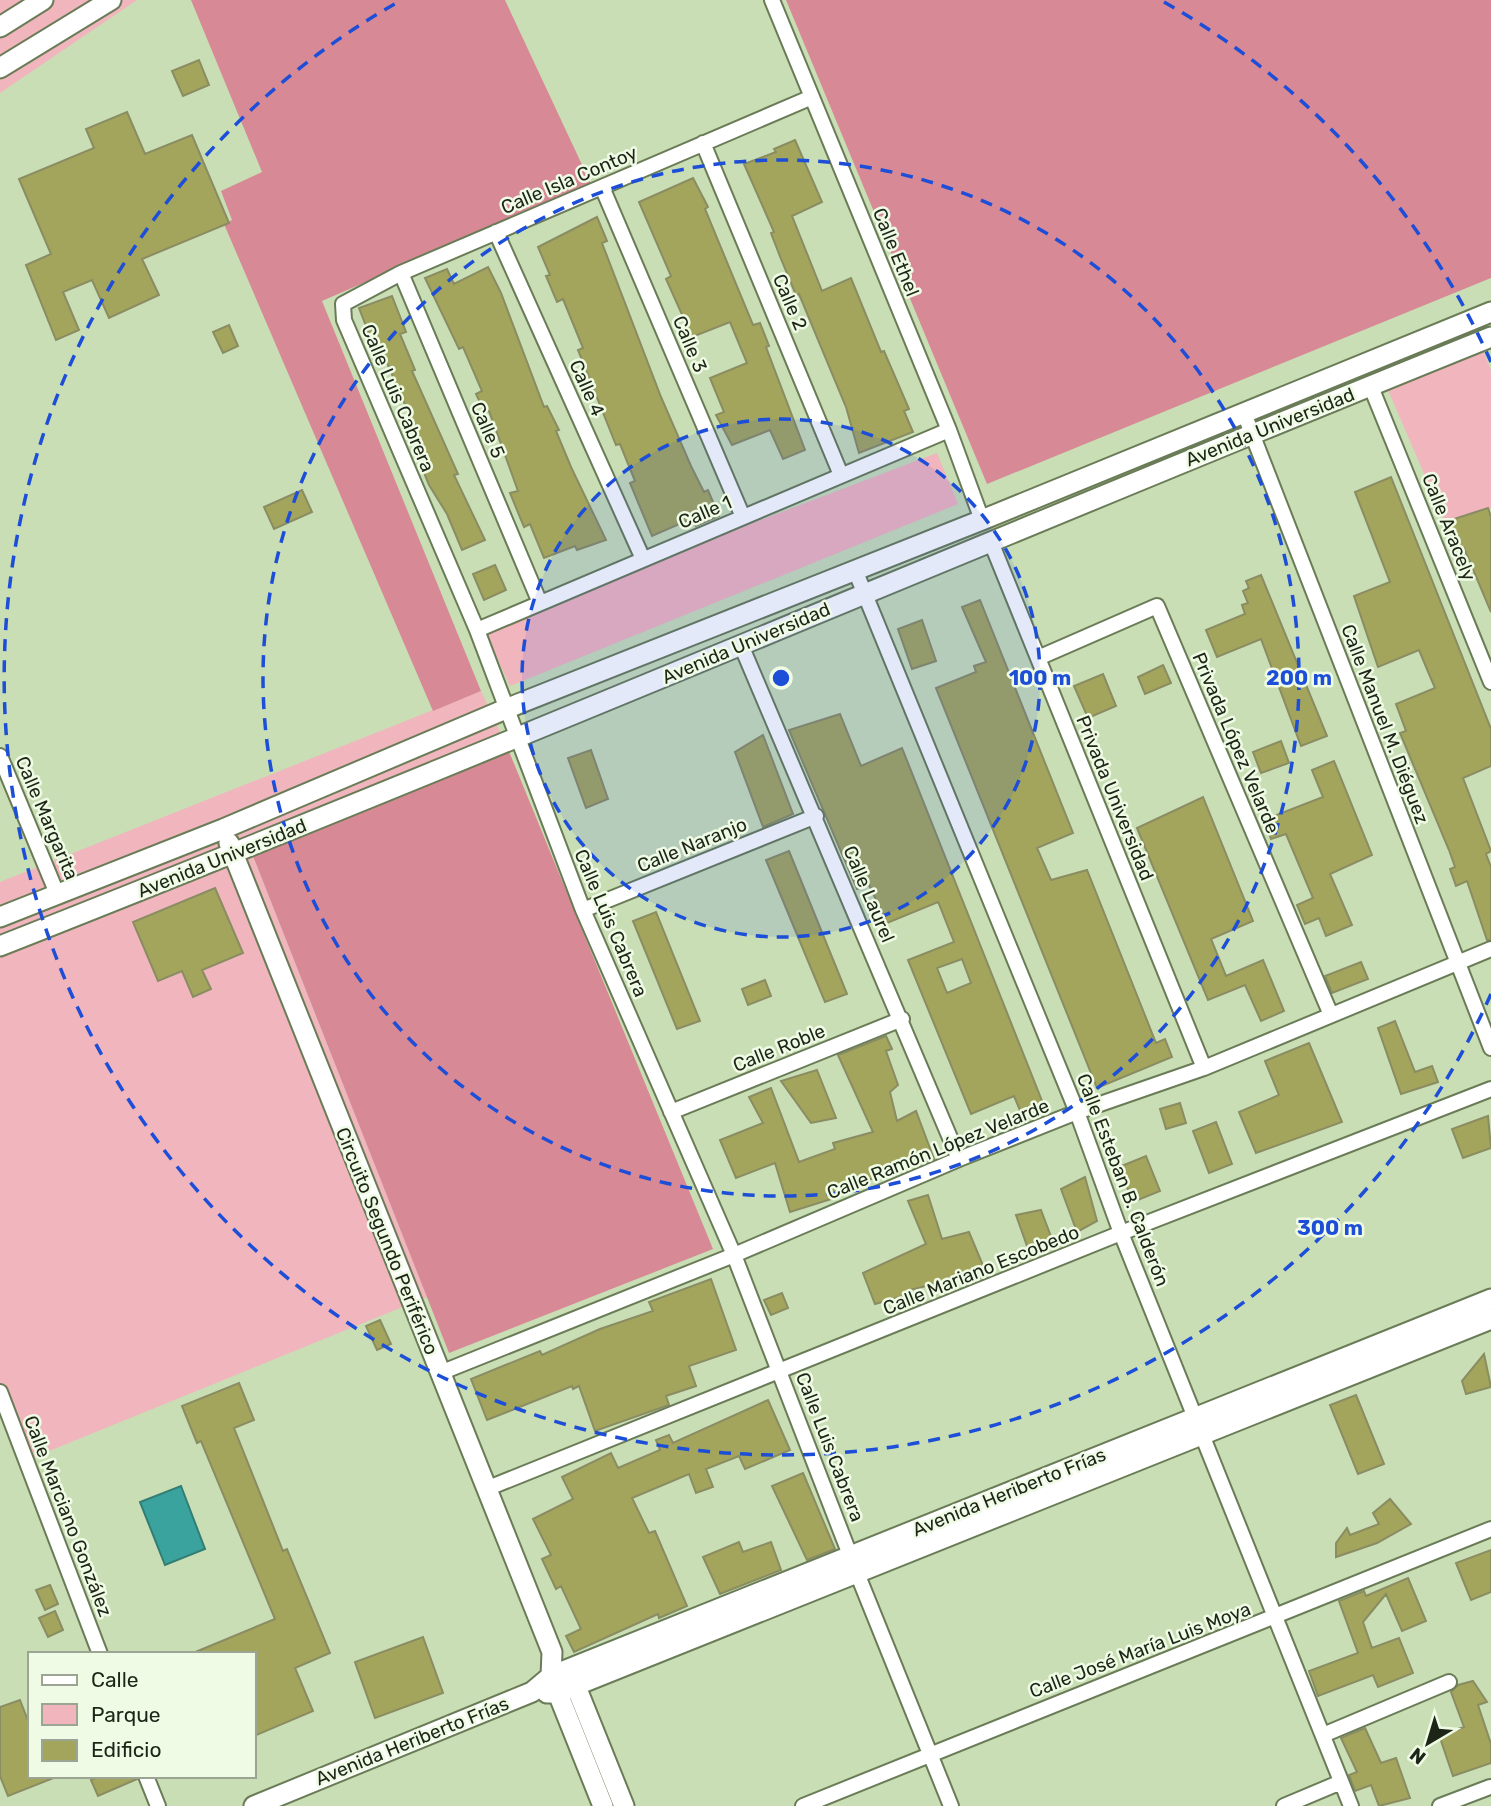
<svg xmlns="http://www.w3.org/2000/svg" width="1491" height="1806" font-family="Rubik,sans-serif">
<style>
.green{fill:#f1b5bd}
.forest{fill:#d78a96}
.water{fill:#3ba39d;stroke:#327d74;stroke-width:2}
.building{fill:#a3a55d;stroke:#8a8c62;stroke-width:2;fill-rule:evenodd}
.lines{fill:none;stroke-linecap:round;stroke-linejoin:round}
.street-casing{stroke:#6a7c57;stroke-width:18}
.secondary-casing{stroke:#6a7c57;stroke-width:23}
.street{stroke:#fff;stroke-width:14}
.secondary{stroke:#fff;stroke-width:19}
.ring{fill:none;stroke:#1d4ed8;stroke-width:3.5;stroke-dasharray:12 9}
.labels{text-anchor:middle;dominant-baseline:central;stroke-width:5;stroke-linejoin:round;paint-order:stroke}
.street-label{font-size:19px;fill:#1d2516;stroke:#f0fbe6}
.centre{fill:#1d4ed8;stroke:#f0fbe6;stroke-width:3.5}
.ring-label{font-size:21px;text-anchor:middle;font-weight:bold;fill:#1d4ed8;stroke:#f0fbe6;stroke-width:5;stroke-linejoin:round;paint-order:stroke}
</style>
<rect width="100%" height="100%" fill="#c9deb5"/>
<!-- green -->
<path class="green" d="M0,0h137l-137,93z
M1482,348l9,22v139l-44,18 -59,-137z
M937,453l21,51 -448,182 -24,-52 225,-95z
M481,691l27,58 -257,102 176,446 -395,161 -32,-55v-521z"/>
<!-- forest -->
<path class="forest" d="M191,0h314l86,184 -269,117 159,390 -48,20 -209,-487 8,-4 -11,-29 41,-19z
M786,0h705v278l-504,206z
M508,749l205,500 -264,104 -198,-502z"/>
<!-- water -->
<path class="water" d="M181,1486l24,63 -40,16 -25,-63z"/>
<!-- building -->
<path class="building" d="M199,60l10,25 -26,11 -11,-25z
M127,112l18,42 47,-19 37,88 -87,36 17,36 -50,23 -17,-38 -29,12 16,38 -23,10 -30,-75 25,-11 -32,-75 75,-31 -8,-19z
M795,140l27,62 -30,14 30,75 29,-13 30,74 3,-1 25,58 -5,2 9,21 -54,21 -13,-46 -47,-113 -3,1 -15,-36 -10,-26 3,-1 -30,-68 32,-12 -2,-3z
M693,178l15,29 -3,2 48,116 7,-2 9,23 -3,1 39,103 -22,9 -13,-29 -38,15 -16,-30 8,-3 -14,-34 37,-15 -17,-41 -38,15 -26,-58 5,-3 -32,-74z
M597,217l10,24 -5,2 59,154 30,69 13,26 4,-2 11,26 -23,10 -3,-8 -41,18 -22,-53 5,-2 -15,-37 -4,1 -38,-95 5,-2 -20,-49 -6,3 -11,-26 4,-1 -12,-28z
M488,267l13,26 43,114 3,-1 12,24 -3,1 15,36 35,73 -29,10 -2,-4 -31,12 -14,-34 -6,3 -14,-34 8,-2 -29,-80 -4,2 -9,-19 6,-3 -19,-44 -4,2 -34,-71 22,-9 7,15z
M392,296l14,36 -6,2 15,36 -3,1 46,103 -4,1 31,65 -23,10 -15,-36 -18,-29 -13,-32 6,-3 -15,-33 3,-1 -32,-74 -5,2 -14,-36z
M229,325l9,21 -15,7 -10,-21z
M1391,477l100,252v37l-28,12 28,73 -5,3 5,13v73h-4l-20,-59 -11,5 -6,-17 5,-2 -6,-17 -49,-117 6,-2 -10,-27 39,-16 -6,-14 -10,-24 -41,17 -24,-71 36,-14 -35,-90z
M302,490l10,22 -38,17 -10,-22z
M1488,508l3,9v95l-27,-64 -12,4 -10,-29z
M495,565l11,25 -22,10 -11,-26z
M1261,575l66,161 -26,10 -40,-107 -44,18 -11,-27 39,-16 -3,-9 6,-2 -5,-12 6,-3 -3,-7z
M980,600l93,233 -36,15 14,32 36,-10 69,173 9,-4 7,18 -75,31 -161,-400 40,-16 -2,-6 12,-4 -24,-55z
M922,620l14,41 -24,8 -14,-40z
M1163,665l8,18 -26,11 -7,-17z
M1103,674l13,32 -28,12 -14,-32z
M840,714l21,52 41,-18 144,363 -22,9 -10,-24 -43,18 -63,-154 46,-18 -15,-38 -1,-2 -51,21 -18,-38 -12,4 -68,-159zM962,959l9,24 -24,10 -10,-25z
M763,735l30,79 -30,13 -28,-75z
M1281,741l8,22 -28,10 -8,-21z
M591,750l17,49 -22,9 -18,-50z
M1334,761l38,94 -42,19 22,51 -26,11 -7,-18 -14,6 -8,-19 16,-7 -27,-64 -15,5 -7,-19 59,-23 -11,-27z
M1203,797l50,124 -42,18 15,37 37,-16 21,51 -23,10 -16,-36 -37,15 -71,-172z
M789,851l58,143 -22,8 -59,-142z
M215,888l28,65 -41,17 9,19 -18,8 -11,-26 -24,10 -25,-59z
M656,912l44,109 -23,8 -44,-108z
M1361,962l7,17 -36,14 -7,-17z
M765,980l6,16 -23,9 -6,-16z
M1395,1021l20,51 17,-6 6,16 -37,12 -23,-66z
M886,1036l6,13 -6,2 12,34 -8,7 7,29 19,-10 18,48 -79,25 2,4 -21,5 2,4 -48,15 -15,-49 -39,15 -16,-38 43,-17 -14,-26 22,-9 28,74 36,-13 -2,-6 40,-11 -35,-77z
M1309,1043l33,79 -86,31 -17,-41 40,-17 -14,-34z
M817,1070l19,48 -25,5 -30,-42z
M1180,1103l6,20 -20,6 -6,-20z
M1488,1116l3,32 -28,10 -11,-29z
M1216,1122l16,42 -23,9 -16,-42z
M1146,1156l14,35 -27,11 -14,-35z
M1085,1177l12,44 -20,11 -16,-43z
M928,1195l14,44 27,-7 18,43 -20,9 -4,-7 -53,13 1,4 -36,10 -12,-31 63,-29 -18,-43z
M1041,1210l12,32 -26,4 -11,-31z
M711,1279l25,71 -47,16 7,20 -30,10 3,9 -74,26 -16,-45 -6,3 -1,-3 -85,34 -16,-41 69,-28 2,4 58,-26 53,-18 -4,-9z
M782,1293l6,15 -17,7 -7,-15z
M380,1320l11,24 -14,6 -11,-24z
M1484,1354l7,33 -25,7 -4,-13z
M239,1383l15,37 -20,8 49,123 4,-2 43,104 -35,15 18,43 -59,25v-82l-61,-1 82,-34 -74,-178 -4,2 -15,-37z
M1356,1395l28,69 -26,10 -28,-69z
M768,1400l22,50 -45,19 -6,-13 -33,13 7,18 -17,6 -7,-19 -57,24 17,35 6,-2 32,75 -28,12 -1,-4 -84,38 -8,-16 15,-7 -20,-43 -5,3 -14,-30 9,-4 -18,-36 40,-20 -11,-22 49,-24 7,15 42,-18 -4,-10 13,-5 4,8z
M803,1473l32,76 -28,11 -35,-74z
M1390,1499l21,25 -34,19 -41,14v-14l11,-15 3,7 29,-11 -6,-11z
M739,1542l4,10 28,-10 10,28 -61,24 -17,-37z
M1491,1550v42l-20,8 -15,-37z
M1408,1578l18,43 -24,10 -16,-37 -23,28 9,26 27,-10 14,35 -35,14 -5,-12 -55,21 -9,-25 49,-18 -19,-52 25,-10 2,5z
M50,1585l8,19 -13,6 -9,-20z
M55,1611l8,19 -15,7 -9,-19z
M423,1637l20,56 -68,25 -20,-56z
M1473,1681l14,21 -9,3 13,39v19l-38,13 -14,-41 25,-8 -13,-35 7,-7z
M20,1700l10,26v50l26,1 -48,19 -8,-20v-69z
M1365,1728l16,35 15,-5 14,40 -31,8 -8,-21 -16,6 -6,-16 8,-3 -16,-34z
M100,1776h37v3l-39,17 -7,-16z"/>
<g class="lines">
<!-- street casing -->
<g class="street-casing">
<path id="street" d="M772,0l177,430 33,90
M812,97l-411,176 -58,31 1,16 133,310 106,280 151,345 116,300
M703,143l138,332
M602,187l141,330
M496,232l147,327
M401,273l139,330
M1371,387l120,295
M1244,413l247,635
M991,542l213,526
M855,570l222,542 44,121 230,573
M477,630l472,-200
M741,645l218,514
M1038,658l119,-52 174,409
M0,756l58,140
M583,910l233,-94
M671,1112l231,-93
M440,1373l294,-118 225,-96 118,-47 127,-44 287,-119
M0,1392l100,262
M486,1489l635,-256 370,-144
M857,1573l94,233
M1323,1735l126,-53
M146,1776l12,30
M803,1806l688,-277
M1284,1806l57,-24
M1440,1806l50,-19"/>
</g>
<!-- secondary casing -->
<g class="secondary-casing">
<path id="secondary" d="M0,27l43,-27
M0,68l111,-68
M229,843l323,809 -1,24 52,130
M0,917l223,-88 285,-121 474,-188 509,-208
M0,946c500,-197 993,-408 1491,-609
M571,1674l53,132
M547,1693h10l934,-374
M254,1806l278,-114 19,-16 940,-377"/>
</g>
<!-- street -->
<use href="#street" class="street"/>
<!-- secondary -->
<use href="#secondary" class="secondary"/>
</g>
<!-- distance rings -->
<circle cx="781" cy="678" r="259" fill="#1d4ed8" fill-opacity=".12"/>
<g class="ring">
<circle cx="781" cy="678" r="259"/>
<circle cx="781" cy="678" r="518"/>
<path d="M1491 994A777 777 0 1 1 398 2M1164 2A777 777 0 0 1 1491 362"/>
</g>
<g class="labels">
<!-- street labels -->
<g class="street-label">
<text transform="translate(569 180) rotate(-23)">Calle Isla Contoy</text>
<text transform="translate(896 252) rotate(68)">Calle Ethel</text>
<text transform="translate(790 302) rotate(67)">Calle 2</text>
<text transform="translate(690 344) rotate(67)">Calle 3</text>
<text transform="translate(587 388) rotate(66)">Calle 4</text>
<text transform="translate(398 398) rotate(67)">Calle Luis Cabrera</text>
<text transform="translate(1270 427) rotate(-22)">Avenida Universidad</text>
<text transform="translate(488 430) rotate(67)">Calle 5</text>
<text transform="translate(705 512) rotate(-23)">Calle 1</text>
<text transform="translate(1449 527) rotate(68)">Calle Aracely</text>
<text transform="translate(746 643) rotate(-23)">Avenida Universidad</text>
<text transform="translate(1385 724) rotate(69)">Calle Manuel M. Diéguez</text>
<text transform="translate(1236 743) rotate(67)">Privada López Velarde</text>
<text transform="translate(1115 798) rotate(68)">Privada Universidad</text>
<text transform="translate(47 818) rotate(67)">Calle Margarita</text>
<text transform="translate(692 845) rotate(-22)">Calle Naranjo</text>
<text transform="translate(222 858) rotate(-22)">Avenida Universidad</text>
<text transform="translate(869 894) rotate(67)">Calle Laurel</text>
<text transform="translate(611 923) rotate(67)">Calle Luis Cabrera</text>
<text transform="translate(779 1048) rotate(-22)">Calle Roble</text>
<text transform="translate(938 1149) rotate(-22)">Calle Ramón López Velarde</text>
<text transform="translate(1123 1180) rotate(69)">Calle Esteban B. Calderón</text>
<text transform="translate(387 1241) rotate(68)">Circuito Segundo Periférico</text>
<text transform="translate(981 1270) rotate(-22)">Calle Mariano Escobedo</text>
<text transform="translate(830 1447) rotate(69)">Calle Luis Cabrera</text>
<text transform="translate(1009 1492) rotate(-22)">Avenida Heriberto Frías</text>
<text transform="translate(68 1516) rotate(69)">Calle Marciano González</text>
<text transform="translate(1140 1650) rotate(-21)">Calle José María Luis Moya</text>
<text transform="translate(412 1741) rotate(-22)">Avenida Heriberto Frías</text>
</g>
</g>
<circle cx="781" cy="678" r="10" class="centre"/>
<g class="ring-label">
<text x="1040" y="685">100 m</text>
<text x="1299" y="685">200 m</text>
<text x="1330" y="1235">300 m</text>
</g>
<!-- legend -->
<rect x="28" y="1652" width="228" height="126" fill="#f0fbe6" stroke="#9ca593" stroke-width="2"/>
<rect x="42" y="1675" width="35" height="10" fill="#ffffff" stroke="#9ca593" stroke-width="2"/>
<text x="91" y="1687" font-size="21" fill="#1d2516">Calle</text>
<rect x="42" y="1704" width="35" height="21" fill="#f1b5bd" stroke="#9ca593" stroke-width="2"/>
<text x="91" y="1722" font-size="21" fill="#1d2516">Parque</text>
<rect x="42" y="1740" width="35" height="21" fill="#a3a55d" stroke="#9ca593" stroke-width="2"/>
<text x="91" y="1757" font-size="21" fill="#1d2516">Edificio</text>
<!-- north arrow -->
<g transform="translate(1428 1743) rotate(218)" stroke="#f0fbe6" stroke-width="5" paint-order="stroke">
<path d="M0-5L12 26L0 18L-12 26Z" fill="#1d2516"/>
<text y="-10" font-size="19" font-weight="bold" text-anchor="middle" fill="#1d2516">N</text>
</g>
</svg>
